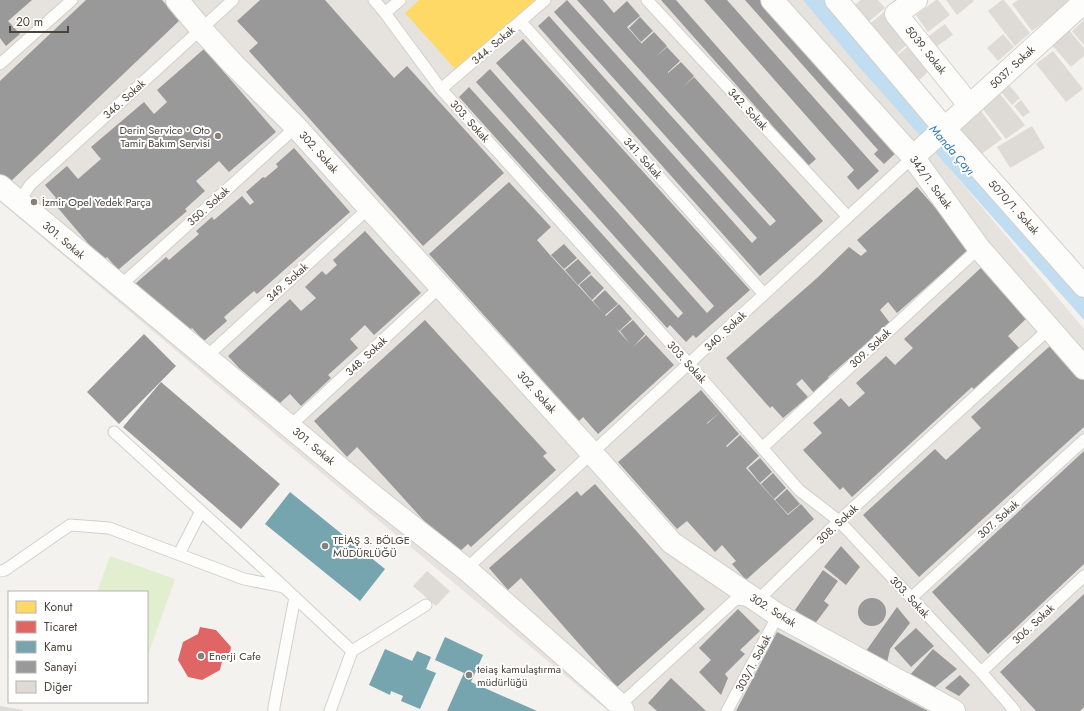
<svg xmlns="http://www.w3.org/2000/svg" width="1084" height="711" font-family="Jost,sans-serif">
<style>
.industrial{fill:#e6e2de}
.green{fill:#e1eecf}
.water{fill:#c0ddf1}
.homes{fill:#ffd966}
.shops{fill:#e06666}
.public{fill:#76a5af}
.industry{fill:#999}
.building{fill:#dedbd6}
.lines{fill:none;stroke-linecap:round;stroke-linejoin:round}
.service-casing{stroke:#d2d0cb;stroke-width:13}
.minor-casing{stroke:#d2d0cb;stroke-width:24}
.tertiary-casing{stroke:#d2d0cb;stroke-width:24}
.service{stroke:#fdfdfc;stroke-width:11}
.minor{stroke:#fdfdfc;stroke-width:22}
.tertiary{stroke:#fdfdfc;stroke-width:22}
.poi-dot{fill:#868178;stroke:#fff;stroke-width:1.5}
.labels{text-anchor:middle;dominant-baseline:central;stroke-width:4;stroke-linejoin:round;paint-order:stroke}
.street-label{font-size:11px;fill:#4b4439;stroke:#fff}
.poi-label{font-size:11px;fill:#4b4439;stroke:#fff;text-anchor:start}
.water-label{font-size:12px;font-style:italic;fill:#2e7ab2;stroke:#fff}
</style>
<rect width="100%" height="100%" fill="#f4f2ee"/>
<!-- industrial -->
<path class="industrial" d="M0,0h808l276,329v382h-476l-325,-270 -283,-239z"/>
<!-- green -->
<path class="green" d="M110,556l65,23 -28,79v-66h-50z"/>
<!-- water -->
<path class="water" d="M803,0h30l251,285v35l-231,-260z"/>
<!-- homes -->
<path class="homes" d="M419,0h117l-79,71 -52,-58z"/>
<!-- shops -->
<path class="shops" d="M200,627l16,3 15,17 -1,6h-6l-4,17 -18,10 -14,-3 -10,-17 5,-18 15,-8z"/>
<!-- public -->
<path class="public" d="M290,492l95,77 -25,32 -95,-77z
M445,637l38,18 -12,27 66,29h-90l17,-38 -29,-13z
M385,649l27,12 5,-10 14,6 -5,12 10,4 -16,36 -19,-8 2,-5 -12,-5 -1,4 -21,-10z"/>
<!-- industry -->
<path class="industry" d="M0,0h32l-24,21 12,13 -14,12 -6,-8z
M86,0h76l18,20 -171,163 -9,-9v-93z
M260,0h65l69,78 13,-12 97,107 -81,73 -174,-195 9,-8 -21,-22z
M567,0l203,226 6,-5 -199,-221h26l11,13 13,-12 13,15 -13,11 15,17v-1l12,-11 13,14 -12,12 12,-11 13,14 -12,11v1l13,-11 13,14 -12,12 12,-11 129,144 -63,55 -222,-250 11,-10 203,227 5,-5 -203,-226z
M661,0h15l140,159 -8,7z
M704,0h23l152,171 -21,19 -11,-13 7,-7z
M745,0h19l134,151 -14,13 -10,-10 4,-4z
M640,17l13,14 -12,11 -12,-14z
M523,39l227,251 -54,48 -3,-3 -7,7 -16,-17 -3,3 -208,-231 10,-10 209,231 5,-5 -207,-231 14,-13 217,244 7,-7 -218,-243z
M204,49l72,83 -47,40 -10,-11 -23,20 9,10 -20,18 2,2 -69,59 -11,-13 -4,4 -51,-60 4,-3 -11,-13 22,-19 11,13 23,-20 -10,-12 53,-45 10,12 13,-12 -10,-12z
M294,148l56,64 -93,82 -3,-3 -30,26 3,4 -23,20 -12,-13 -2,2 -44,-33 -11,-13 31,-27 3,3 30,-26 -3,-3 16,-14 2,3 28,-24 8,9 4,-3 -8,-10 17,-15 2,1 13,-11 -2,-3z
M509,182l42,45 -14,13 13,15 56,61 13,-12 13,15 -13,12 -4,-4 15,17 -10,-13 13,-11 12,14 -12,13 13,-12 28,30 -76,69 -15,-17 -4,4 -150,-167z
M917,187l54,61 -74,65 -9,-11 -8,8 10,13 -62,54 2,2 -16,14 -12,-14 -6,5 12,13 -25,21 -11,-12 -2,2 -44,-50 91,-80 32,-31 12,9 6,-5 -10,-11z
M365,231l56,62 -47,42 -9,-10 -15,14 8,9 -30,27 3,3 -30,28 -11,-12 -10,9 -41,-35 -11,-12 62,-57 11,12 15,-13 -11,-11 17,-16 4,4 11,-10 -4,-5z
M564,244l13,14 -13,11 -13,-14z
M578,259l13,14 -13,12 -13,-15z
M983,266l46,50 -21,20 12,13 -45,42 -3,-4 -120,110 -9,-10 -3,3 -37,-40 19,-17 -9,-10 28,-25 8,9 16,-14 -9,-10 30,-27 9,9 18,-17 -9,-9z
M591,275l13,13 -12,12 -13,-15z
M605,290l13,14 -13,11 -12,-14z
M425,320l122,133 -4,3 13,14 -85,77 -3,-3 -9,8 -9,-11 -4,4 -89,-98 -10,10 -33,-36z
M144,334l32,32 -57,58 -32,-32z
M1050,346l9,10 2,-2 23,25v48l-165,150 -56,-62 72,-66 11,11 35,-32 -10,-11z
M161,382l119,102 -39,45 -118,-102z
M701,390l19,22 -13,11v1l13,-12 19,22 -13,12 1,1 13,-12 19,21 -13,12 42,47 13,-11 13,15 -68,61 -14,-16 4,-3 -14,-16 -7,7 -28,-31 -10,8 -59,-67z
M1084,451v113l-96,90 -56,-62z
M760,458l12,14 -12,11 -12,-15z
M773,473l13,15 -12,11 -13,-15z
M595,484l110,125 -88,78 -96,-109 -13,12 -19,-22 88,-77 4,5z
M787,489l13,15 -12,10 -13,-14z
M841,546l19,21 -14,18 -22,-18z
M823,570l15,11 -14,20 5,4 -15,20 -19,-15z
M1084,594v113l-4,4h-44l-36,-39z
M858 612a14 14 0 1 1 28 0a14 14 0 1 1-28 0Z
M897,607l13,16 -20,26 -3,14 -21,-12z
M738,609l22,22 -20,19 5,4 -20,20 3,4 -7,17 -22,-23 12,-12 -12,-12z
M916,628l18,18 -23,21 -17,-19z
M777,632l151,79h-192z
M933,649l24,20 -23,19 -25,-12z
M960,675l10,10 -11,11 -14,-8z
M671,678l35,33h-49l-9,-8z"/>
<!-- building -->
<path class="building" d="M861,0h17l7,8 -19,16 -15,-16z
M936,0h2l12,15 -22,17 -12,-17z
M946,0h27l1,1 -17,14z
M1002,0h2l26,33 -15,13 -27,-35z
M1018,0h49l2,3 -37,28 -20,-27z
M885,11l26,30 -19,17 -27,-30z
M1084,20v25l-12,-14z
M945,24l8,11 -20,14 -7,-11z
M1069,30l15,18v8l-13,11 -20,-23z
M1003,34l11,13 -16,14 -11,-13z
M912,43l18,27 -15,14 -22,-25z
M1053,51l30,38 -17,13 -30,-38z
M1009,85l11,13 -8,7 -11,-13z
M1000,94l25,31 -19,14 -24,-31z
M1021,100l9,12 -7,5 -9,-11z
M981,111l21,28 -22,16 -21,-27z
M1032,126l13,22 -35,20 -13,-21z
M427,571l23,20 -14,15 -23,-20z
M0,706l23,4v1h-23z"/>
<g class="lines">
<!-- service casing -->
<g class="service-casing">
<path id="service" d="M374,0l11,13 56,76 248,275 110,126 40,31 142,151 34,39
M647,0l201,217
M385,13l15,-13
M521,22l243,272
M0,64l72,-64
M441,89l104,-89
M19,202l11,-17 203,-185
M120,286l176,-159
M206,357l163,-149
M290,426l151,-140
M114,432l169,154
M762,448l217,-200
M179,554l22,-43
M466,569l447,-412
M0,571l5,-1 65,-45 39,3 135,51 40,8 68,64 -22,60
M911,598l173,-158
M352,651l74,-46
M981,672l103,-96
M620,705l116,-106 21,2 82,-80 211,-193
M274,711v-4l21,-110
M727,711l51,-96"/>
</g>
<!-- minor casing -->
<g class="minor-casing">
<path id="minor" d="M772,0l141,157 66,91 105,120
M836,0l109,129 139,157
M916,0l-20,14 74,92
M913,157l171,-155"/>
</g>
<!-- tertiary casing -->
<g class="tertiary-casing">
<path id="tertiary" d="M177,0l24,29 33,36 62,62 73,81 223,245 80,90 106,72 176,96
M0,186l377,313 89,70 133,117 21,19 3,6"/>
</g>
<!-- service -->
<use href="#service" class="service"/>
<!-- minor -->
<use href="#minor" class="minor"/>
<!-- tertiary -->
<use href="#tertiary" class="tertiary"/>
</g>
<!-- markers -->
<g class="poi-dot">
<circle cx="218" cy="136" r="4"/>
<circle cx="34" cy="202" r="4"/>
<circle cx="325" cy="546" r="4"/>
<circle cx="201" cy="656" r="4"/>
<circle cx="469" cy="675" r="4"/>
</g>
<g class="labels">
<!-- street labels -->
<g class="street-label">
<text transform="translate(493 45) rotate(-40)">344. Sokak</text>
<text transform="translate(926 50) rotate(51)">5039. Sokak</text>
<text transform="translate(1012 67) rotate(-43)">5037. Sokak</text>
<text transform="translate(124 99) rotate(-42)">346. Sokak</text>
<text transform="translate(748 109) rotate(47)">342. Sokak</text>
<text transform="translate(470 121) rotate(48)">303. Sokak</text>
<text transform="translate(319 152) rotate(48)">302. Sokak</text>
<text transform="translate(643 158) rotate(48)">341. Sokak</text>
<text transform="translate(931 182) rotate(54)">342/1. Sokak</text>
<text transform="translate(208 206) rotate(-42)">350. Sokak</text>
<text transform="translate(1014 207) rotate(48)">5070/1. Sokak</text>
<text transform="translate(64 240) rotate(40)">301. Sokak</text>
<text transform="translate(287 282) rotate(-42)">349. Sokak</text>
<text transform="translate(725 331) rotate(-43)">340. Sokak</text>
<text transform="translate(870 348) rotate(-43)">309. Sokak</text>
<text transform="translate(366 356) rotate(-43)">348. Sokak</text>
<text transform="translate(687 362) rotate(48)">303. Sokak</text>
<text transform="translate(537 392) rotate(48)">302. Sokak</text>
<text transform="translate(314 446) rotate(40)">301. Sokak</text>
<text transform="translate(998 519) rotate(-42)">307. Sokak</text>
<text transform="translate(837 524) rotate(-43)">308. Sokak</text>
<text transform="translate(910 597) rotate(47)">303. Sokak</text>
<text transform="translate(773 610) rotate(32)">302. Sokak</text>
<text transform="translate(1033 624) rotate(-43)">306. Sokak</text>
<text transform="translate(753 663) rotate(-62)">303/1. Sokak</text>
</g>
<!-- poi labels -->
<g class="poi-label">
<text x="210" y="130" text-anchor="end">Derin Service • Oto<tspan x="210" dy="13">Tamir Bakım Servisi</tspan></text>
<text x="42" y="202">İzmir Opel Yedek Parça</text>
<text x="333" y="540">TEİAŞ 3. BÖLGE<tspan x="333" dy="13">MÜDÜRLÜĞÜ</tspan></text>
<text x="209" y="656">Enerji Cafe</text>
<text x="477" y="669">teiaş kamulaştırma<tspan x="477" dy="13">müdürlüğü</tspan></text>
</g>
<!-- water labels -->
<g class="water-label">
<text transform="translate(952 150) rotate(49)">Manda Çayı</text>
</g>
</g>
<!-- legend -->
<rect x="8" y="591" width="140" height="112" fill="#ffffff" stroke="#b7b4b0"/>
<rect x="16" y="601" width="20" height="12" fill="#ffd966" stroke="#b7b4b0"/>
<text x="44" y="611" font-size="12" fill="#4b4439">Konut</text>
<rect x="16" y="621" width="20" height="12" fill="#e06666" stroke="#b7b4b0"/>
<text x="44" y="631" font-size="12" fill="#4b4439">Ticaret</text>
<rect x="16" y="641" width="20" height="12" fill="#76a5af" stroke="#b7b4b0"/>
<text x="44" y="651" font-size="12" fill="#4b4439">Kamu</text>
<rect x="16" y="661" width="20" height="12" fill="#999999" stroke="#b7b4b0"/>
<text x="44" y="671" font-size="12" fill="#4b4439">Sanayi</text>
<rect x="16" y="681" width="20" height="12" fill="#dedbd6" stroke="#b7b4b0"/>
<text x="44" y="691" font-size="12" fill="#4b4439">Diğer</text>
<!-- scale -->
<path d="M10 26v6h58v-6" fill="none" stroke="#4b4439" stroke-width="2"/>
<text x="16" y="26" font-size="12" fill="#4b4439" stroke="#ffffff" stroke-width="3" paint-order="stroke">20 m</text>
</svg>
